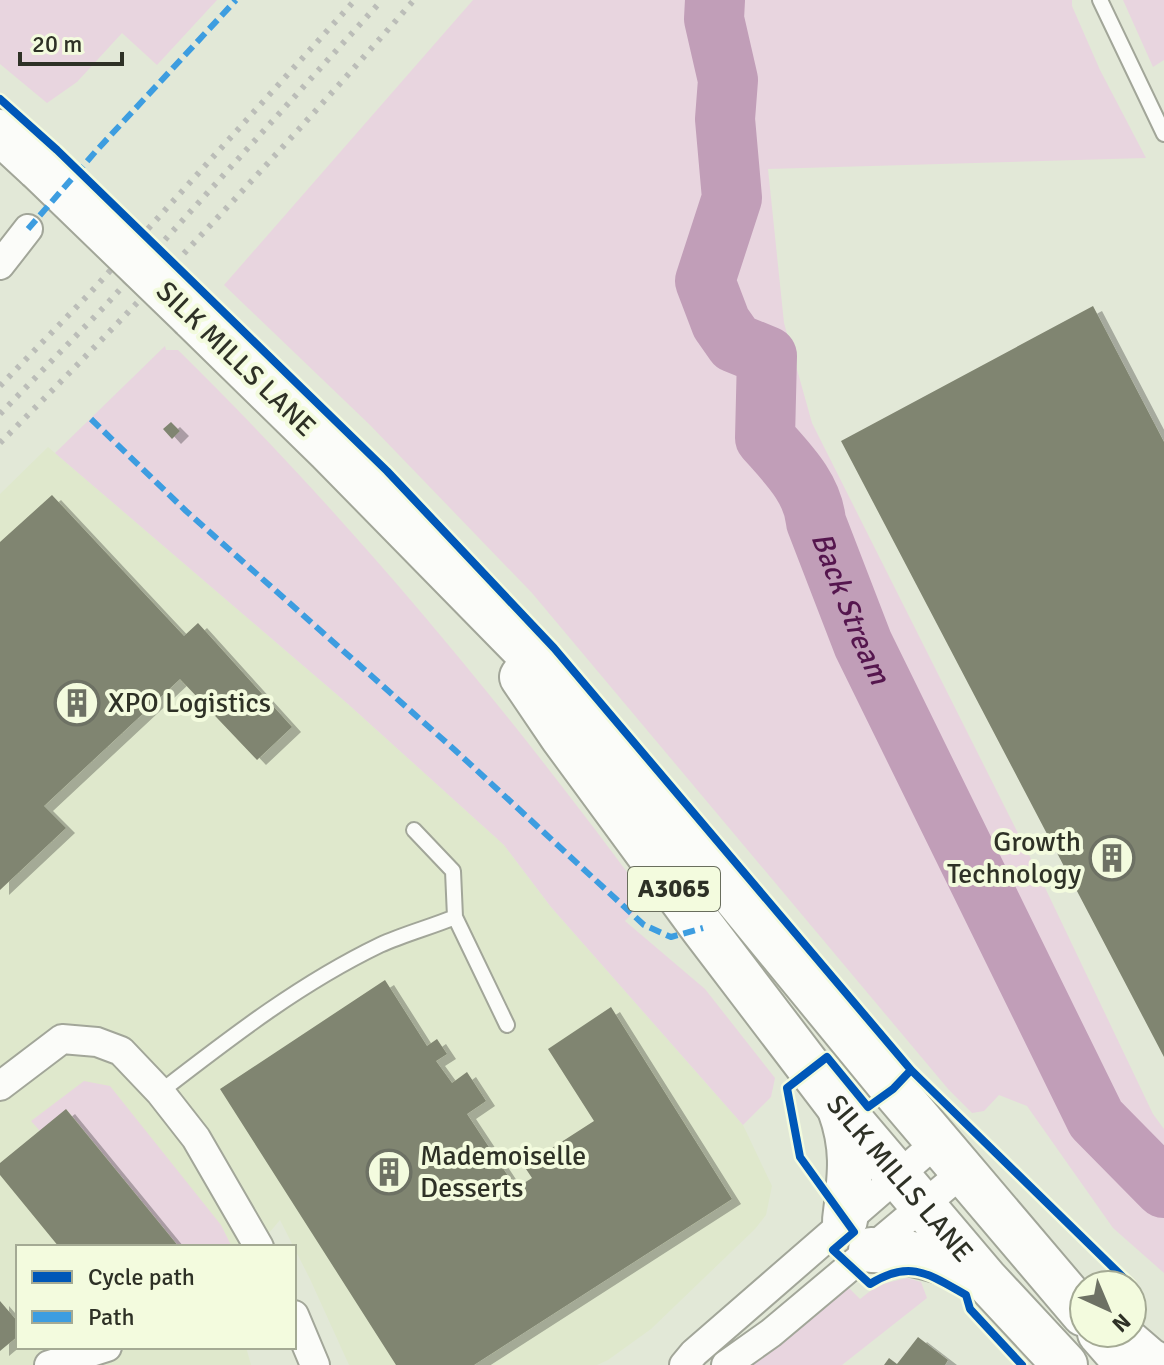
<svg xmlns="http://www.w3.org/2000/svg" width="1164" height="1365" font-family="Signika,sans-serif">
<style>
.built{fill:#dfe8cc}
.green{fill:#e8d5df}
.lines{fill:none;stroke-linecap:round;stroke-linejoin:round}
.river{stroke:#c19eb8;stroke-width:60}
.building{fill:#808571;filter:url(#shadow)}
.lane-casing{stroke:#a2a699;stroke-width:18}
.street-casing{stroke:#a2a699;stroke-width:32}
.secondary-casing{stroke:#a2a699;stroke-width:44}
.primary-casing{stroke:#a2a699;stroke-width:48}
.lane{stroke:#fbfcf9;stroke-width:14}
.street{stroke:#fbfcf9;stroke-width:28}
.secondary{stroke:#fbfcf9;stroke-width:40}
.primary{stroke:#fbfcf9;stroke-width:44}
.rail{stroke:#bbbdb8;stroke-width:6;stroke-dasharray:4 8;stroke-linecap:butt}
.primary-bridge-casing{stroke:#a2a699;stroke-width:48;stroke-linecap:butt}
.primary-bridge{stroke:#fbfcf9;stroke-width:44}
.quiet{stroke:#3d9de0;stroke-width:6;stroke-dasharray:12 6;stroke-linecap:butt}
.cycleway-casing{stroke:#f3fbde;stroke-width:13}
.cycleway{stroke:#0057b8;stroke-width:8}
.labels{text-anchor:middle;dominant-baseline:central;stroke-width:8;stroke-linejoin:round;paint-order:stroke}
.shield{fill:#f3fbde;stroke:#696e5d;stroke-width:2}
.shield-label{font-size:26px;font-weight:bold;fill:#2e3126}
.street-label{font-size:28px;fill:#2e3126;stroke:#f3fbde}
.poi-label{font-size:28px;fill:#2e3126;stroke:#f3fbde;text-anchor:start}
.water-label{font-size:30px;font-style:italic;fill:#55164e;stroke:#f3fbde}
</style>
<defs>
<filter id="shadow"><feDropShadow dx="9" dy="5" stdDeviation="0" flood-color="#0004"/></filter>
</defs>
<rect width="100%" height="100%" fill="#e2e8d7"/>
<!-- built -->
<path class="built" d="M48,447l300,257 156,141 47,62 192,218 29,61 -6,29 -11,14 -104,100 -43,31 -11,5h-248l-39,-86 -30,-59 -23,27h-239v100h228l5,18h-251v-871z"/>
<!-- green -->
<path class="green" d="M0,0h217l-60,65 -35,-32 -45,49 -30,21 -47,-39z
M473,0h599v6l28,64 46,88 -378,11 16,154 28,100 227,452 114,239 11,15v144l-51,-45 -86,-122 -28,-11 -15,16 -12,2 -23,-23 -417,-497 -162,-168 -146,-140z
M1123,0h41v60l-11,7z
M165,346l1,4h12c172,169 326,355 469,549l-22,22 80,68 70,89 -4,19 -28,28 -192,-218 -47,-62 -156,-141 -293,-251z
M84,1081l26,5 111,139 11,22h-53l-112,-137 -27,21 -9,-10z
M907,1278l14,4 6,16 -85,67h-102l106,-80 14,14 18,-14z"/>
<g class="lines">
<!-- river -->
<path class="river" id="s1" d="M715,0l-1,19 14,61 -3,39 7,79 -27,83 16,42 14,20 32,13 -2,82c22,25 48,50 51,84l47,122 233,475 68,69"/>
</g>
<!-- building -->
<path class="building" d="M1093,306l71,136v615l-323,-616z
M171,422l9,9 -8,8 -9,-10z
M52,495l132,141 14,-13 94,104 -35,33 -77,-81 -136,127 22,22 -66,62v-348z
M385,980l42,66 10,-7 10,15 -11,7 16,22 15,-11 19,29 -19,13 49,74 16,-10 -8,-12 70,-45 -46,-72 63,-42 121,192 -258,166h-78l-176,-276z
M66,1109l113,138h-120l-59,-72v-12z
M0,1301l18,21v14l-18,15z
M918,1337l30,23 -3,5h-61l5,-7 8,6z"/>
<g class="lines">
<!-- lane casing -->
<g class="lane-casing">
<path id="lane" d="M1100,0l64,134
M414,830l39,41 2,46
M160,1092c70,-54 139,-108 220,-147 24,-11 51,-18 75,-28l52,108"/>
</g>
<!-- street casing -->
<g class="street-casing">
<path id="street" d="M0,265l28,-36
M0,1086l62,-47 35,3 24,9 39,41 36,46 63,109
M294,1315l21,50
M49,1365l58,-18
M684,1365l10,-12 243,-211
M726,1365l45,-32 192,-161"/>
</g>
<!-- secondary casing -->
<g class="secondary-casing">
<path id="secondary" d="M1120,1333l29,25 12,7"/>
</g>
<!-- primary casing -->
<g class="primary-casing">
<g id="primary">
<path d="M0,132l39,36"/>
<path d="M193,317l136,133 245,250 319,389 191,225"/>
<path id="s2" d="M522,677l40,59 141,192 137,180 145,171 80,86"/>
<path d="M840,1109c15,41 10,69 5,111"/>
<path d="M871,1250c39,0 73,10 108,26"/>
<path d="M1100,1333l28,32"/>
</g>
</g>
<!-- lane -->
<use href="#lane" class="lane"/>
<!-- street -->
<use href="#street" class="street"/>
<!-- secondary -->
<use href="#secondary" class="secondary"/>
<!-- primary -->
<use href="#primary" class="primary"/>
<!-- rail -->
<path class="rail" d="M0,386l90,-93 265,-293
M0,414l105,-108 277,-306
M0,443c143,-143 281,-291 414,-443"/>
<!-- primary-bridge casing -->
<g class="primary-bridge-casing">
<path id="primary-bridge" d="M39,168l154,149"/>
</g>
<!-- primary-bridge -->
<use href="#primary-bridge" class="primary-bridge"/>
<!-- quiet -->
<path class="quiet" d="M28,229l68,-78 140,-151
M91,419l95,92 271,241 187,173 27,12 32,-9"/>
<!-- cycleway casing -->
<g class="cycleway-casing">
<path id="cycleway" d="M0,99l57,51 330,321 167,177 357,422 220,215
M911,1070l-18,19 -25,18 -41,-50 -40,31 13,69 54,75 -21,18 37,34c40,-25 59,-10 96,11l4,14 52,56"/>
</g>
<!-- cycleway -->
<use href="#cycleway" class="cycleway"/>
</g>
<!-- icons -->
<defs>
<g id="building-ring" transform="scale(2.3)"><circle r="9.5" fill="#f3fbde" stroke="#6d7164" stroke-width="1.5"/><path d="M-4-6H4V6H1V3H-1V6H-4ZM-2.5-4.3h1.7v1.8h-1.7ZM.8-4.3h1.7v1.8H.8ZM-2.5-1h1.7V.8h-1.7ZM.8-1h1.7V.8H.8Z" fill="#6d7164"/></g>
</defs>
<g fill-rule="evenodd">
<use href="#building-ring" x="77" y="703"/>
<use href="#building-ring" x="1112" y="858"/>
<use href="#building-ring" x="389" y="1172"/>
</g>
<g class="labels">
<!-- shield labels -->
<rect class="shield" x="628" y="867" width="92" height="44" rx="6"/>
<g class="shield-label">
<text x="674" y="889">A3065</text>
</g>
<!-- street labels -->
<g class="street-label">
<text transform="translate(236 359) rotate(44)">SILK MILLS LANE</text>
<text stroke="none"><textPath href="#s2" startOffset="628">SILK MILLS LANE</textPath></text>
</g>
<!-- poi labels -->
<g class="poi-label">
<text x="108" y="703">XPO Logistics</text>
<text x="1081" y="842" text-anchor="end">Growth<tspan x="1081" dy="32">Technology</tspan></text>
<text x="420" y="1156">Mademoiselle<tspan x="420" dy="32">Desserts</tspan></text>
</g>
<!-- water labels -->
<g class="water-label">
<text stroke="none"><textPath href="#s1" startOffset="666">Back Stream</textPath></text>
</g>
</g>
<!-- legend -->
<rect x="16" y="1245" width="280" height="104" fill="#f3fbde" stroke="#a4aa94" stroke-width="2"/>
<rect x="32" y="1271" width="40" height="12" fill="#0057b8" stroke="#a4aa94" stroke-width="2"/>
<text x="88" y="1285" font-size="24" fill="#2e3126">Cycle path</text>
<rect x="32" y="1311" width="40" height="12" fill="#3d9de0" stroke="#a4aa94" stroke-width="2"/>
<text x="88" y="1325" font-size="24" fill="#2e3126">Path</text>
<!-- north arrow -->
<g transform="translate(1108 1309) rotate(136)"><circle r="38" fill="#f3fbde" stroke="#a4aa94" stroke-width="2"/>
<path d="M0-6L14 30L0 20L-14 30Z" fill="#6d7164"/>
<text y="-12" font-size="22" font-weight="bold" text-anchor="middle" fill="#2e3126">N</text>
</g>
<!-- scale -->
<path d="M20 52v12h102v-12" fill="none" stroke="#2e3126" stroke-width="4"/>
<text x="32" y="52" font-size="24" fill="#2e3126" stroke="#f3fbde" stroke-width="6" paint-order="stroke">20 m</text>
</svg>
